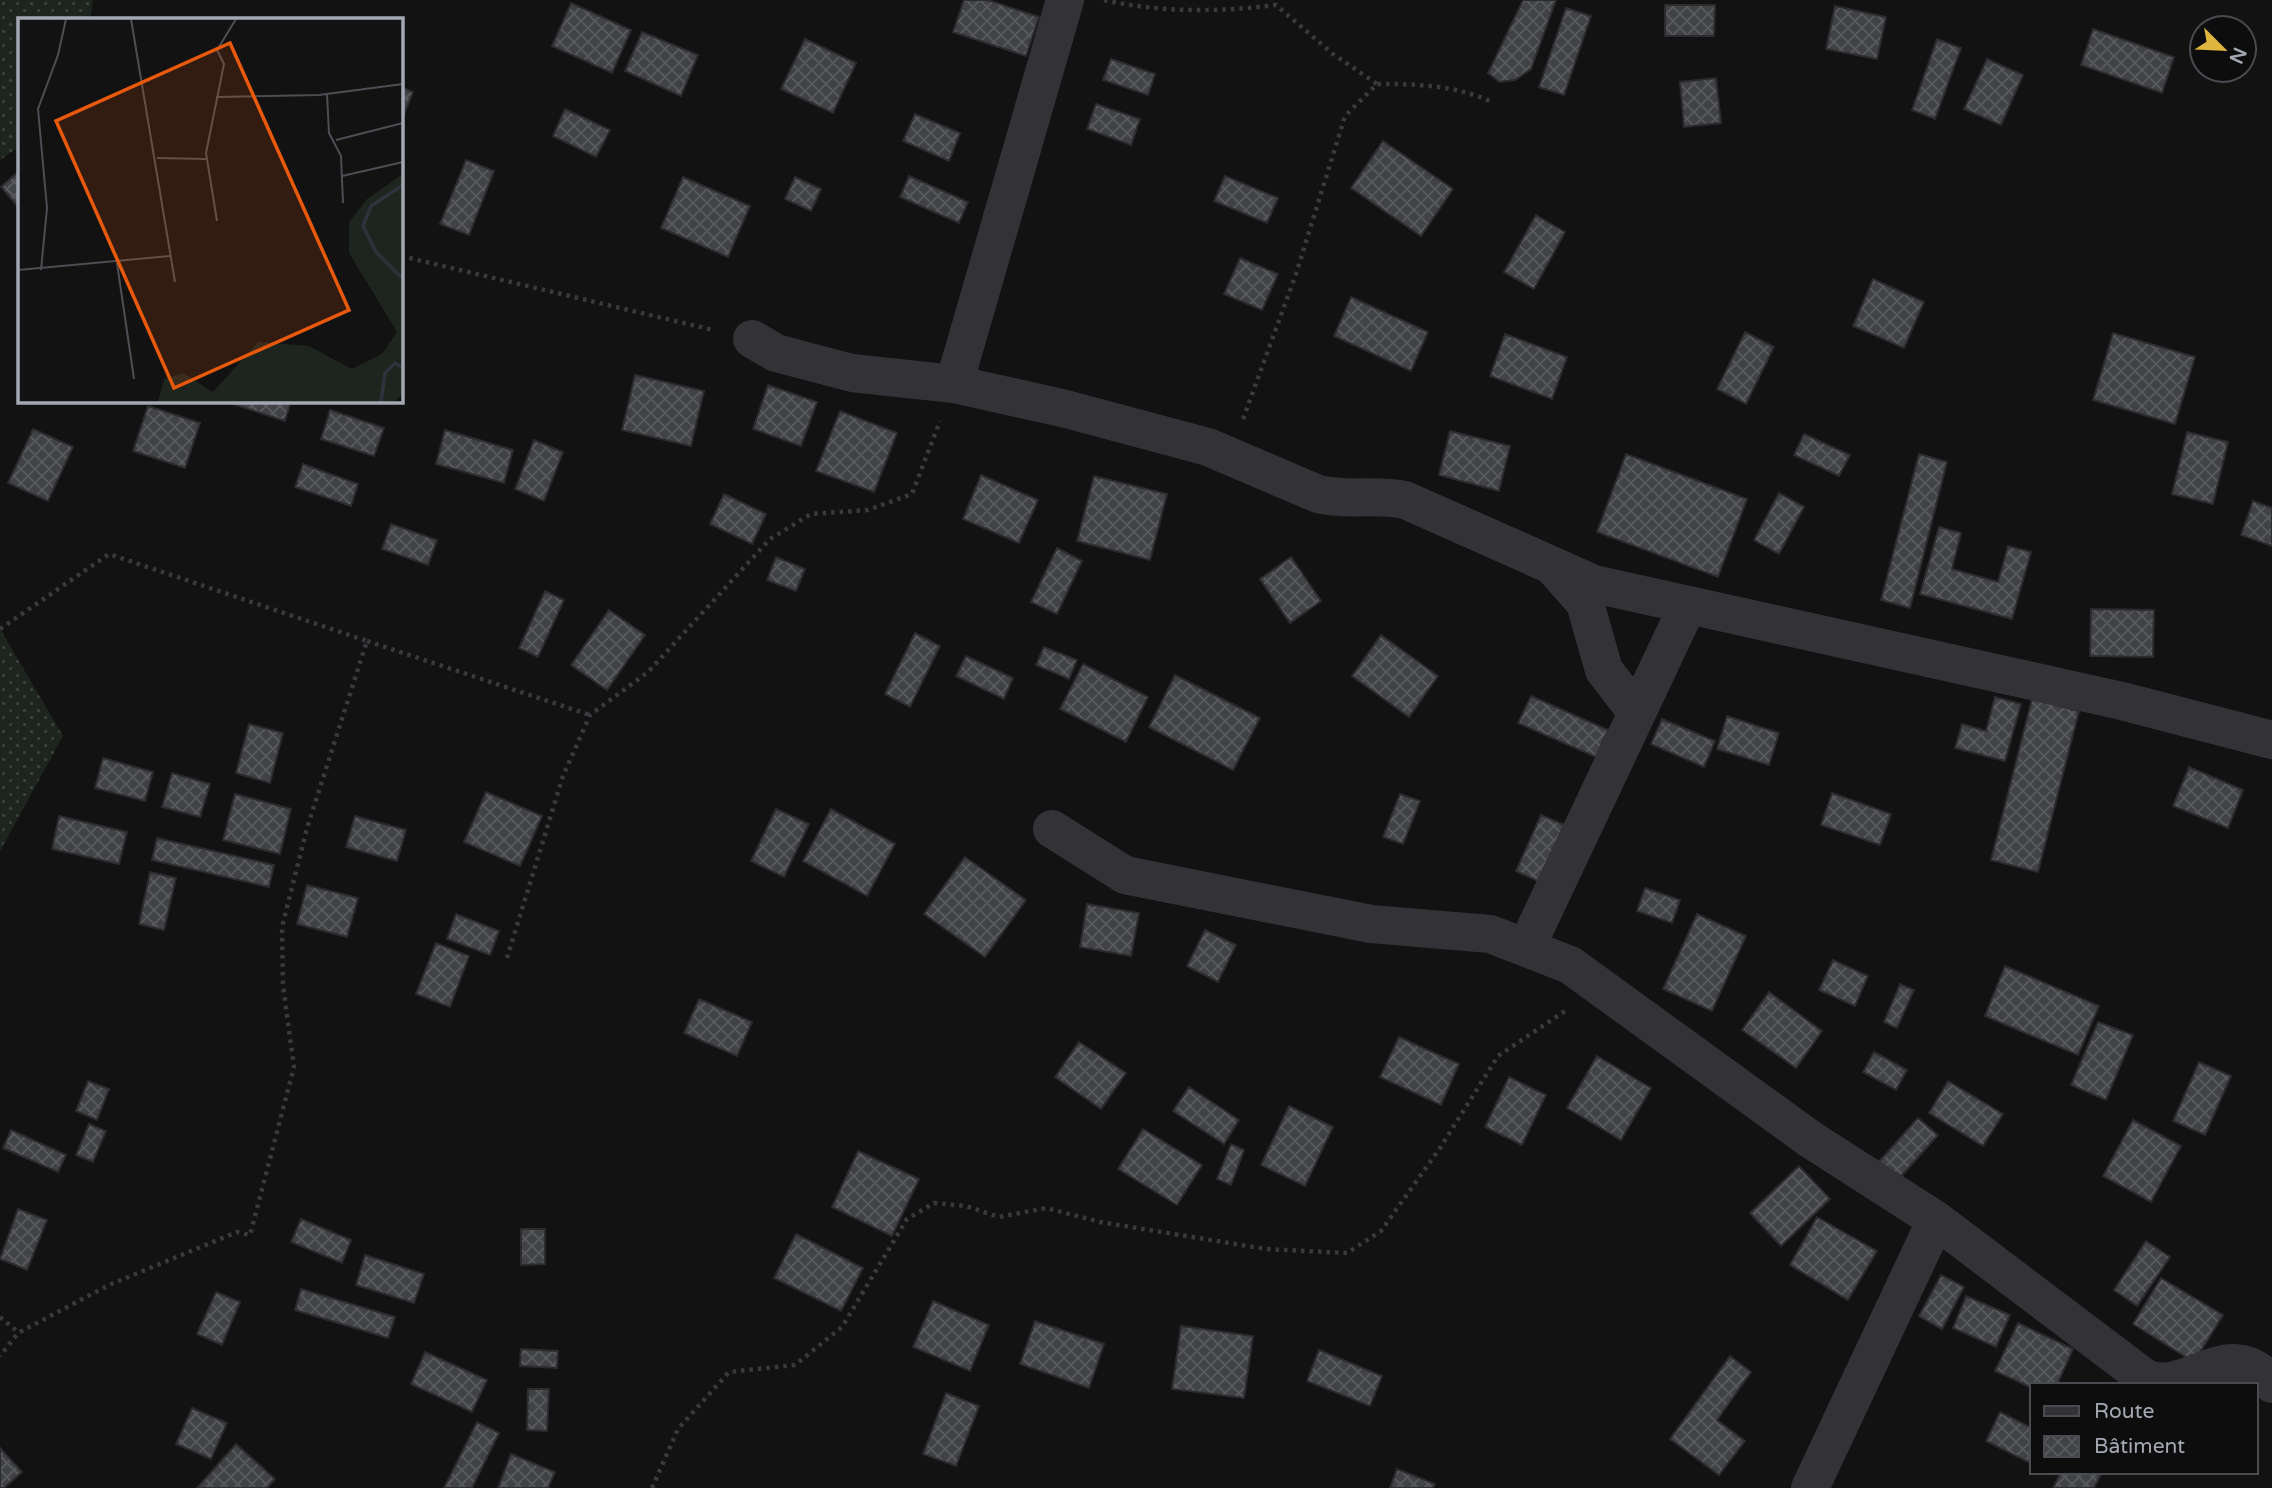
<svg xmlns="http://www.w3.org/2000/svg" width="2272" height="1488" font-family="'Varela Round',sans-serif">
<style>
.grass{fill:url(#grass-dots)}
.building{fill:url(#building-cross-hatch);stroke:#2c2c2f;stroke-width:2}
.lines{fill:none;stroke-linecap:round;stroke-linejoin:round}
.path{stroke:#393a3e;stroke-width:4.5;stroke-dasharray:3.5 5;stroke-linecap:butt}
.minor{stroke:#333337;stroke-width:38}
.inset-river{fill:none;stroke:#2c333a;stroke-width:3.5}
.inset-road{fill:none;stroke:#4c4e53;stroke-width:2}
.view{fill:#e8590c;fill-opacity:0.15;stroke:#e8590c;stroke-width:3.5}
.inset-edge{fill:none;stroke:#a4a8b2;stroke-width:3.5}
</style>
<defs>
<pattern id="grass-dots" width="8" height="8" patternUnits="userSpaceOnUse" patternTransform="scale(1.75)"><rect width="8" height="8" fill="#1e251f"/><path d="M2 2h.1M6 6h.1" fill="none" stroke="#3c423d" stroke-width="1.8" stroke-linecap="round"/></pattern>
<pattern id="building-cross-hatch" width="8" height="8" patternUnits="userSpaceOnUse" patternTransform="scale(1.75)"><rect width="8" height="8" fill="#414246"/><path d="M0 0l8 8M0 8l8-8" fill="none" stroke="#595a5e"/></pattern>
</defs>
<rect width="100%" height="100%" fill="#121213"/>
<!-- grass -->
<path class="grass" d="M0,0h93l-3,19h-71v128l-19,13z
M0,629l63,107 -63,115z"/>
<!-- building -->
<path class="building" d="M964,0h24l51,17 -13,39 -73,-24z
M1523,0h33l-25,69 -16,11 -16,2 -11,-9z
M571,3l60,27 -19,43 -60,-27z
M1665,5h50l-1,31h-49z
M1835,6l51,11 -9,42 -51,-10z
M1566,8l25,8 -27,79 -25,-8z
M2093,29l81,28 -12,36 -81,-28z
M642,32l56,23 -17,41 -56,-25z
M805,39l51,24 -23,50 -52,-24z
M1937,39l24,9 -26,71 -23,-9z
M1111,59l44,15 -7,21 -45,-15z
M1987,59l36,16 -22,50 -37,-16z
M1716,78l5,45 -37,4 -4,-45z
M401,87l12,5 -12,30z
M1096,104l44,15 -9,26 -44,-16z
M565,109l45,21 -14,27 -43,-21z
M915,114l45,19 -11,28 -46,-20z
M1383,141l70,48 -32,47 -70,-48z
M466,160l28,11 -25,64 -29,-11z
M19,171v37l-18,-21z
M909,176l59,26 -9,21 -59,-26z
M1225,176l53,22 -11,25 -53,-22z
M683,177l67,29 -22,51 -67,-29z
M795,177l26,12 -10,22 -26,-12z
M1536,215l29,17 -31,57 -30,-17z
M1240,258l38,16 -16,36 -38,-16z
M1873,279l51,23 -20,46 -51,-22z
M1351,297l77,35 -17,39 -77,-35z
M1745,332l29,15 -28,57 -29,-15z
M2113,333l82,24 -20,67 -82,-24z
M1505,334l62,23 -15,42 -62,-23z
M635,375l69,16 -13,55 -69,-16z
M768,385l49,17 -16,44 -48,-17z
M231,401h60l-6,20 -55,-18z
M148,406l52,17 -15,45 -52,-17z
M330,410l54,18 -10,28 -53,-17z
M840,411l57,22 -23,59 -58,-21z
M33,429l40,18 -25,54 -40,-18z
M445,430l68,20 -9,33 -68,-19z
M1450,431l60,15 -11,45 -60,-16z
M2187,432l41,10 -15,62 -41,-10z
M1804,434l46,21 -11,21 -45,-21z
M534,440l29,12 -19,49 -29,-12z
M1626,454l121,45 -29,78 -121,-45z
M1919,454l28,8 -37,146 -29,-8z
M303,464l55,20 -7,22 -56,-19z
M981,475l57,25 -19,43 -56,-24z
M1094,476l73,18 -17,66 -73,-19z
M1779,493l25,14 -25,47 -25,-14z
M724,494l42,20 -14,30 -42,-20z
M2253,501l19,7v38l-31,-11z
M391,524l46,16 -9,25 -46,-16z
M1939,527l22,6 -9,36 46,13 10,-36 23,6 -19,67 -92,-25z
M1057,548l25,13 -25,53 -26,-12z
M776,557l29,12 -9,22 -29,-11z
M1291,557l30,44 -31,22 -30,-44z
M545,591l19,9 -26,57 -19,-9z
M2091,609l63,1 -1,47 -63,-1z
M609,610l36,25 -38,55 -36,-25z
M915,633l25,13 -30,61 -25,-13z
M1381,635l57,41 -29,41 -57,-41z
M1044,647l33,13 -8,19 -33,-14z
M966,656l47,22 -9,21 -48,-23z
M1083,664l65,33 -22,45 -66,-33z
M1175,675l85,43 -27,52 -84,-43z
M1531,696l77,34 -12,27 -78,-34z
M1995,697l26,7 -16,57 -50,-13 7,-24 24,7z
M2032,699l47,12 -41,161 -47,-12z
M1727,716l52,17 -10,32 -52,-16z
M1662,719l53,22 -11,26 -53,-23z
M249,724l34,9 -13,50 -34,-10z
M103,758l50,14 -8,29 -50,-13z
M2189,767l54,23 -15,38 -55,-22z
M172,773l38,11 -10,33 -38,-10z
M486,792l56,24 -22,50 -56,-24z
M1832,793l59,21 -11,31 -59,-20z
M235,794l56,15 -11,45 -57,-14z
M1400,794l20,7 -17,43 -20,-7z
M776,809l33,15 -25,53 -33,-16z
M831,809l64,35 -28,52 -64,-35z
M1541,815l26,11 -25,57 -26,-12z
M59,816l68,16 -8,32 -67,-15z
M355,816l51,14 -9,31 -51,-14z
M157,838l117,27 -5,22 -117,-27z
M965,857l61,43 -41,57 -61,-43z
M150,872l26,6 -12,52 -25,-6z
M307,885l51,13 -11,39 -50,-13z
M1645,888l35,12 -8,23 -35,-12z
M1087,904l52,9 -8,43 -51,-9z
M456,914l43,17 -9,24 -43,-16z
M1697,914l49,22 -34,75 -49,-22z
M1205,930l31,15 -18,37 -31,-16z
M436,943l33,13 -19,51 -34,-13z
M1833,960l35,16 -13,30 -36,-16z
M2005,966l94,40 -21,49 -93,-39z
M1900,984l14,6 -17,38 -13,-6z
M1769,992l53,39 -26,37 -54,-38z
M699,999l53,23 -15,34 -53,-23z
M2098,1022l35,13 -27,65 -35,-15z
M1399,1037l60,27 -18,41 -61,-28z
M1079,1042l47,31 -25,36 -46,-32z
M1874,1052l33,18 -11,20 -33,-18z
M1597,1056l54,32 -30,52 -54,-32z
M2199,1062l32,14 -26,59 -32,-14z
M1509,1077l37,18 -24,50 -37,-18z
M88,1081l21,8 -12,31 -21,-9z
M1948,1081l55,33 -20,32 -54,-33z
M1189,1087l50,33 -15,24 -51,-33z
M1289,1106l44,21 -28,59 -44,-21z
M1918,1118l20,17 -43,48 -19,-18z
M2133,1120l48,26 -30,56 -48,-26z
M89,1124l17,7 -13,31 -17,-7z
M1143,1129l59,36 -25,40 -59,-36z
M11,1130l55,25 -8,17 -55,-24z
M1231,1144l13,6 -13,35 -14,-6z
M858,1151l61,28 -27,57 -60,-29z
M1799,1166l31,33 -49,47 -31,-33z
M18,1209l29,11 -20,50 -27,-11z
M1817,1217l60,34 -29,49 -58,-35z
M301,1219l50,21 -9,23 -51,-21z
M521,1229h24v35l-24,1z
M796,1234l67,34 -22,43 -67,-33z
M2146,1241l24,16 -33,49 -23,-16z
M365,1255l59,19 -10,29 -58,-18z
M1941,1275l23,12 -22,42 -23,-13z
M2161,1278l62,37 -29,47 -61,-38z
M301,1289l94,28 -7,21 -93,-28z
M216,1292l24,10 -18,43 -25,-11z
M1966,1296l44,19 -14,32 -43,-19z
M933,1301l56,24 -19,46 -57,-24z
M1035,1321l69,23 -15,44 -69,-24z
M2018,1323l55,26 -16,36h-25v3l-37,-17z
M1181,1326l72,10 -9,62 -72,-9z
M521,1349l37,2 -1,17 -37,-2z
M1319,1350l63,26 -12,30 -63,-25z
M425,1352l62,28 -15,32 -61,-28z
M1730,1356l21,16 -34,48 28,21 -26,34 -49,-36z
M528,1389h21l-2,42 -20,-1z
M946,1393l33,13 -23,60 -33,-12z
M192,1408l35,15 -16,36 -35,-15z
M2000,1412l32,16v36l-46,-23z
M477,1422l22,11 -27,55h-28z
M236,1444l39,35 -8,9h-70z
M0,1448l22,24 -18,16h-4z
M511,1454l44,18 -7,16h-50z
M1397,1469l38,15 -2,4h-43z
M2061,1472h41l-8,16h-41z"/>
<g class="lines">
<!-- path -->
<path class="path" d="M1104,0c57,13 116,12 172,5l57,49 44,30
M401,256l312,74
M1243,419l53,-145 49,-158 32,-32c40,0 76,1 113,17
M0,629l109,-75 258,87 -60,187 -25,99 1,59 11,81 -44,168 -13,-3 -128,53 -91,48 -18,23
M367,641l223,74
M507,958l56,-182 27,-61 58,-43 122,-133 41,-25 57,-4 44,-16 28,-73
M0,1317l18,15
M652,1488l26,-59 51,-57 66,-7 47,-38 65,-108 27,-16 32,3 33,11 47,-9 54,14 166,27 81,4 34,-22 59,-83 58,-92 67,-45"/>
<!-- minor -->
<path class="minor" d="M752,339l24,14 76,20 102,11 112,25 142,38 110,47c28,7 58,0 87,6l189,84 528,117 150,39
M954,384l111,-384
M1555,569l30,34 19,67 33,43
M1052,829l73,46 246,49 119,10 80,31 240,174 126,81 209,158c43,19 84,-47 127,6
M1526,948l162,-343
M1810,1488l126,-268"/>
</g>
<!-- overview -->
<g transform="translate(18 18)">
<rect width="385" height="385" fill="#121213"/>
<path d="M385,156v218l-8,10h-237l6,-23 19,-6 30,19 45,-50 51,4 43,23 30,-15 15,-22 -48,-79v-31l18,-23z" fill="#1e251f"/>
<path class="inset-river" d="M385,167l-32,21 -8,20 13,26 27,27M363,384l4,-29 10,-10 8,5"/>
<path class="inset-road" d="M113,1l44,263M309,76l2,39 12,23 2,47M198,79l103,-2 84,-11M318,122l67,-17M139,140l49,1M324,158l61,-14M199,203l-11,-68 18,-89 -7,-14 19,-31M99,245l17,116M0,252l152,-14M23,252l6,-62 -9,-99 20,-54 8,-36"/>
<path class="view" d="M212,25l119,267 -175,78 -118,-267z"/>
<rect width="385" height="385" class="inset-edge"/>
</g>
<!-- legend -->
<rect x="2030" y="1383" width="228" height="91" fill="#0d0d0e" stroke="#494b50" stroke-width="2"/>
<rect x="2044" y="1406" width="35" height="10" fill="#333337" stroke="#494b50" stroke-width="2"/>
<text x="2094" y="1418" font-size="21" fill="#a4a8b2">Route</text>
<rect x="2044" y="1436" width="35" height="21" fill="url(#building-cross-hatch)" stroke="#494b50" stroke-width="2"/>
<text x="2094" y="1453" font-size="21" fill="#a4a8b2">Bâtiment</text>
<!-- north arrow -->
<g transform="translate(2223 49) rotate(114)"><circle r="33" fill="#0d0d0e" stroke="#494b50" stroke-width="2"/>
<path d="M0-5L12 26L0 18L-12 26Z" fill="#deb53f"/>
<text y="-10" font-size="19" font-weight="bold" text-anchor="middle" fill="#a4a8b2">N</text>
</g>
</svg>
